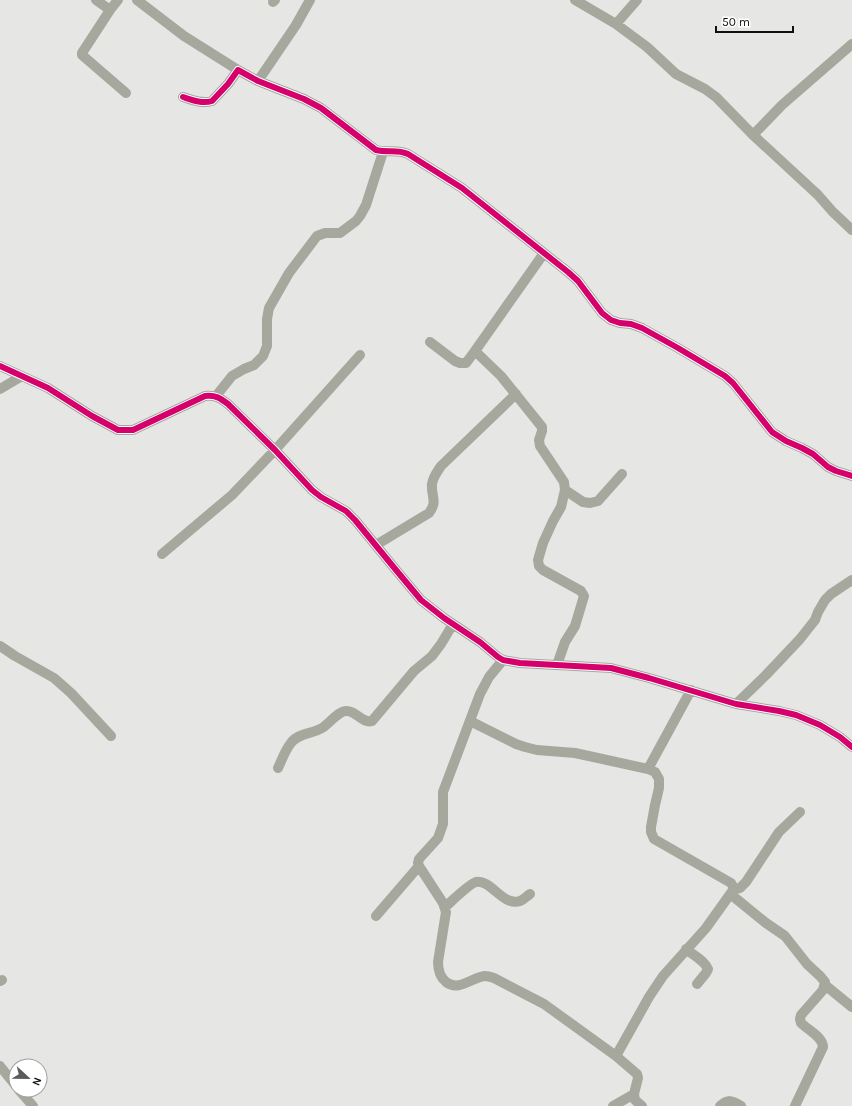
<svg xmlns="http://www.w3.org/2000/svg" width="852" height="1106" font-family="Karla,sans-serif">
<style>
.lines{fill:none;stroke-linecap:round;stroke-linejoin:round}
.minor{stroke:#a6a89e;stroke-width:10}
.cycleway-casing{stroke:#fff;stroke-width:8}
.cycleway{stroke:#d6006c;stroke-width:6}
</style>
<rect width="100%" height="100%" fill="#e6e7e5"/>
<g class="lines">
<!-- minor -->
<path class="minor" d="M96,0l14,10
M118,0l-8,10 -28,43v2l44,38
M137,0l47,36 54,34
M575,0l41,24 31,23 29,27 29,15 11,8 37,38 65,60 14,16 20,19
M273,2l2,-2
M616,24l21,-24
M258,81l38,-56 14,-25
M183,97c9,3 19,7 29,4l16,-17 10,-14 20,11 46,18 17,9 55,42c12,3 21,-1 32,4l54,34 106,84 10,9 24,32 9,7 9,3 11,1 11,4 36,20 47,28 8,7 39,49 14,9 16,7 11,6 15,13 8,4 16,5
M753,135l29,-30 70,-61
M430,342l25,19 5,2h6l9,-12 69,-98
M475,351l26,25 41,51v4l-3,9 1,6 24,36 1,8 -4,17 -8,14 -10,22 -5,17 1,6 4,4 38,21 3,5 -9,30 -10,16 -8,23
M0,366l48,22 44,28 26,14h15l72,-34c11,-1 15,2 23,8l47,46 37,40 9,7 25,14 9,9 41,50 25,30 23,18 36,24 18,15 5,3 17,3 91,5 38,10 87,26 43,7 17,4 24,10 20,12 12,10
M0,389l22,-13
M216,396l16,-20 12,-7 10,-4 9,-9 4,-10v-27l2,-11 20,-35 28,-37 8,-3h15l16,-12 4,-5 6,-11 17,-53
M565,490l18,12 7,1 8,-2 24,-27
M376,545l53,-32c9,-12 2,-16 3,-29 1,-7 5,-12 9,-18l75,-72
M162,554l70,-59 43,-45 85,-95
M0,646l15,10 39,22 17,15 40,43
M503,660l-14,17 -9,17 -37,98v32l-5,14 -19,21 -1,4 1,3 24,37 3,9 -8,50c0,8 2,15 8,20 13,10 26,-5 39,-6 3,0 6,1 9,2l50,26 72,52 21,18 1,4 -4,16 1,6 7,6
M736,704l30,-29 34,-36 15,-19 3,-8 7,-12 6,-6 21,-14
M470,721l46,23 9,3 12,3 38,3 73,16 7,3 4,7v9l-4,17 -4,22v5l3,7 77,44 3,5 -3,5 3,4 32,26 19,13 22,28 13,12 5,6 -2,8 -22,25 -1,4 1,4c7,7 22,14 22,24l-28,59
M278,768c4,-8 7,-18 13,-25 7,-10 21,-9 31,-15 7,-4 17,-18 25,-17 9,0 16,13 25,10l42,-50 18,-15 9,-12 12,-20
M648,769l43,-79
M733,890l7,-2 6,-6 33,-50 21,-20
M445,907c7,-6 24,-23 31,-25 15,-3 27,25 44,19 3,-1 7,-5 10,-7
M376,916l43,-50
M686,949c7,6 19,12 22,20l-2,4 -9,11
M0,981l2,-1
M825,985l27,22
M616,1056l33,-59 14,-21 43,-48 25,-35
M0,1066l16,20
M19,1090l14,16
M613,1106l21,-12
M720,1106c8,-7 12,-6 21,0"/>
<!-- cycleway casing -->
<g class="cycleway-casing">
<path id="cycleway" d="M183,97c9,3 19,7 29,4l16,-17 10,-14 20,11 46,18 17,9 55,42c12,3 21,-1 32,4l54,34 106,84 10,9 24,32 9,7 9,3 11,1 11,4 36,20 47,28 8,7 39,49 14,9 16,7 11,6 15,13 8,4 16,5
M0,366l48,22 44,28 26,14h15l72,-34c11,-1 15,2 23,8l47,46 37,40 9,7 25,14 9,9 41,50 25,30 23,18 36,24 18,15 5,3 17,3 91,5 38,10 87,26 43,7 17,4 24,10 20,12 12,10"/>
</g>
<!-- cycleway -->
<use href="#cycleway" class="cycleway"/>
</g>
<!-- north arrow -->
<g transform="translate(28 1078) rotate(112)"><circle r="19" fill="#ffffff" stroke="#9f9f9f"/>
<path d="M0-3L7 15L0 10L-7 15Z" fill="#5b5b59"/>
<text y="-6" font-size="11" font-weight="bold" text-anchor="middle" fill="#10100e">N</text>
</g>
<!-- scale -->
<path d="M716 26v6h77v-6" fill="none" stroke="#10100e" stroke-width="2"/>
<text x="722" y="26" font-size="12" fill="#10100e" stroke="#ffffff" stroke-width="3" paint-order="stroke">50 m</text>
</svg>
